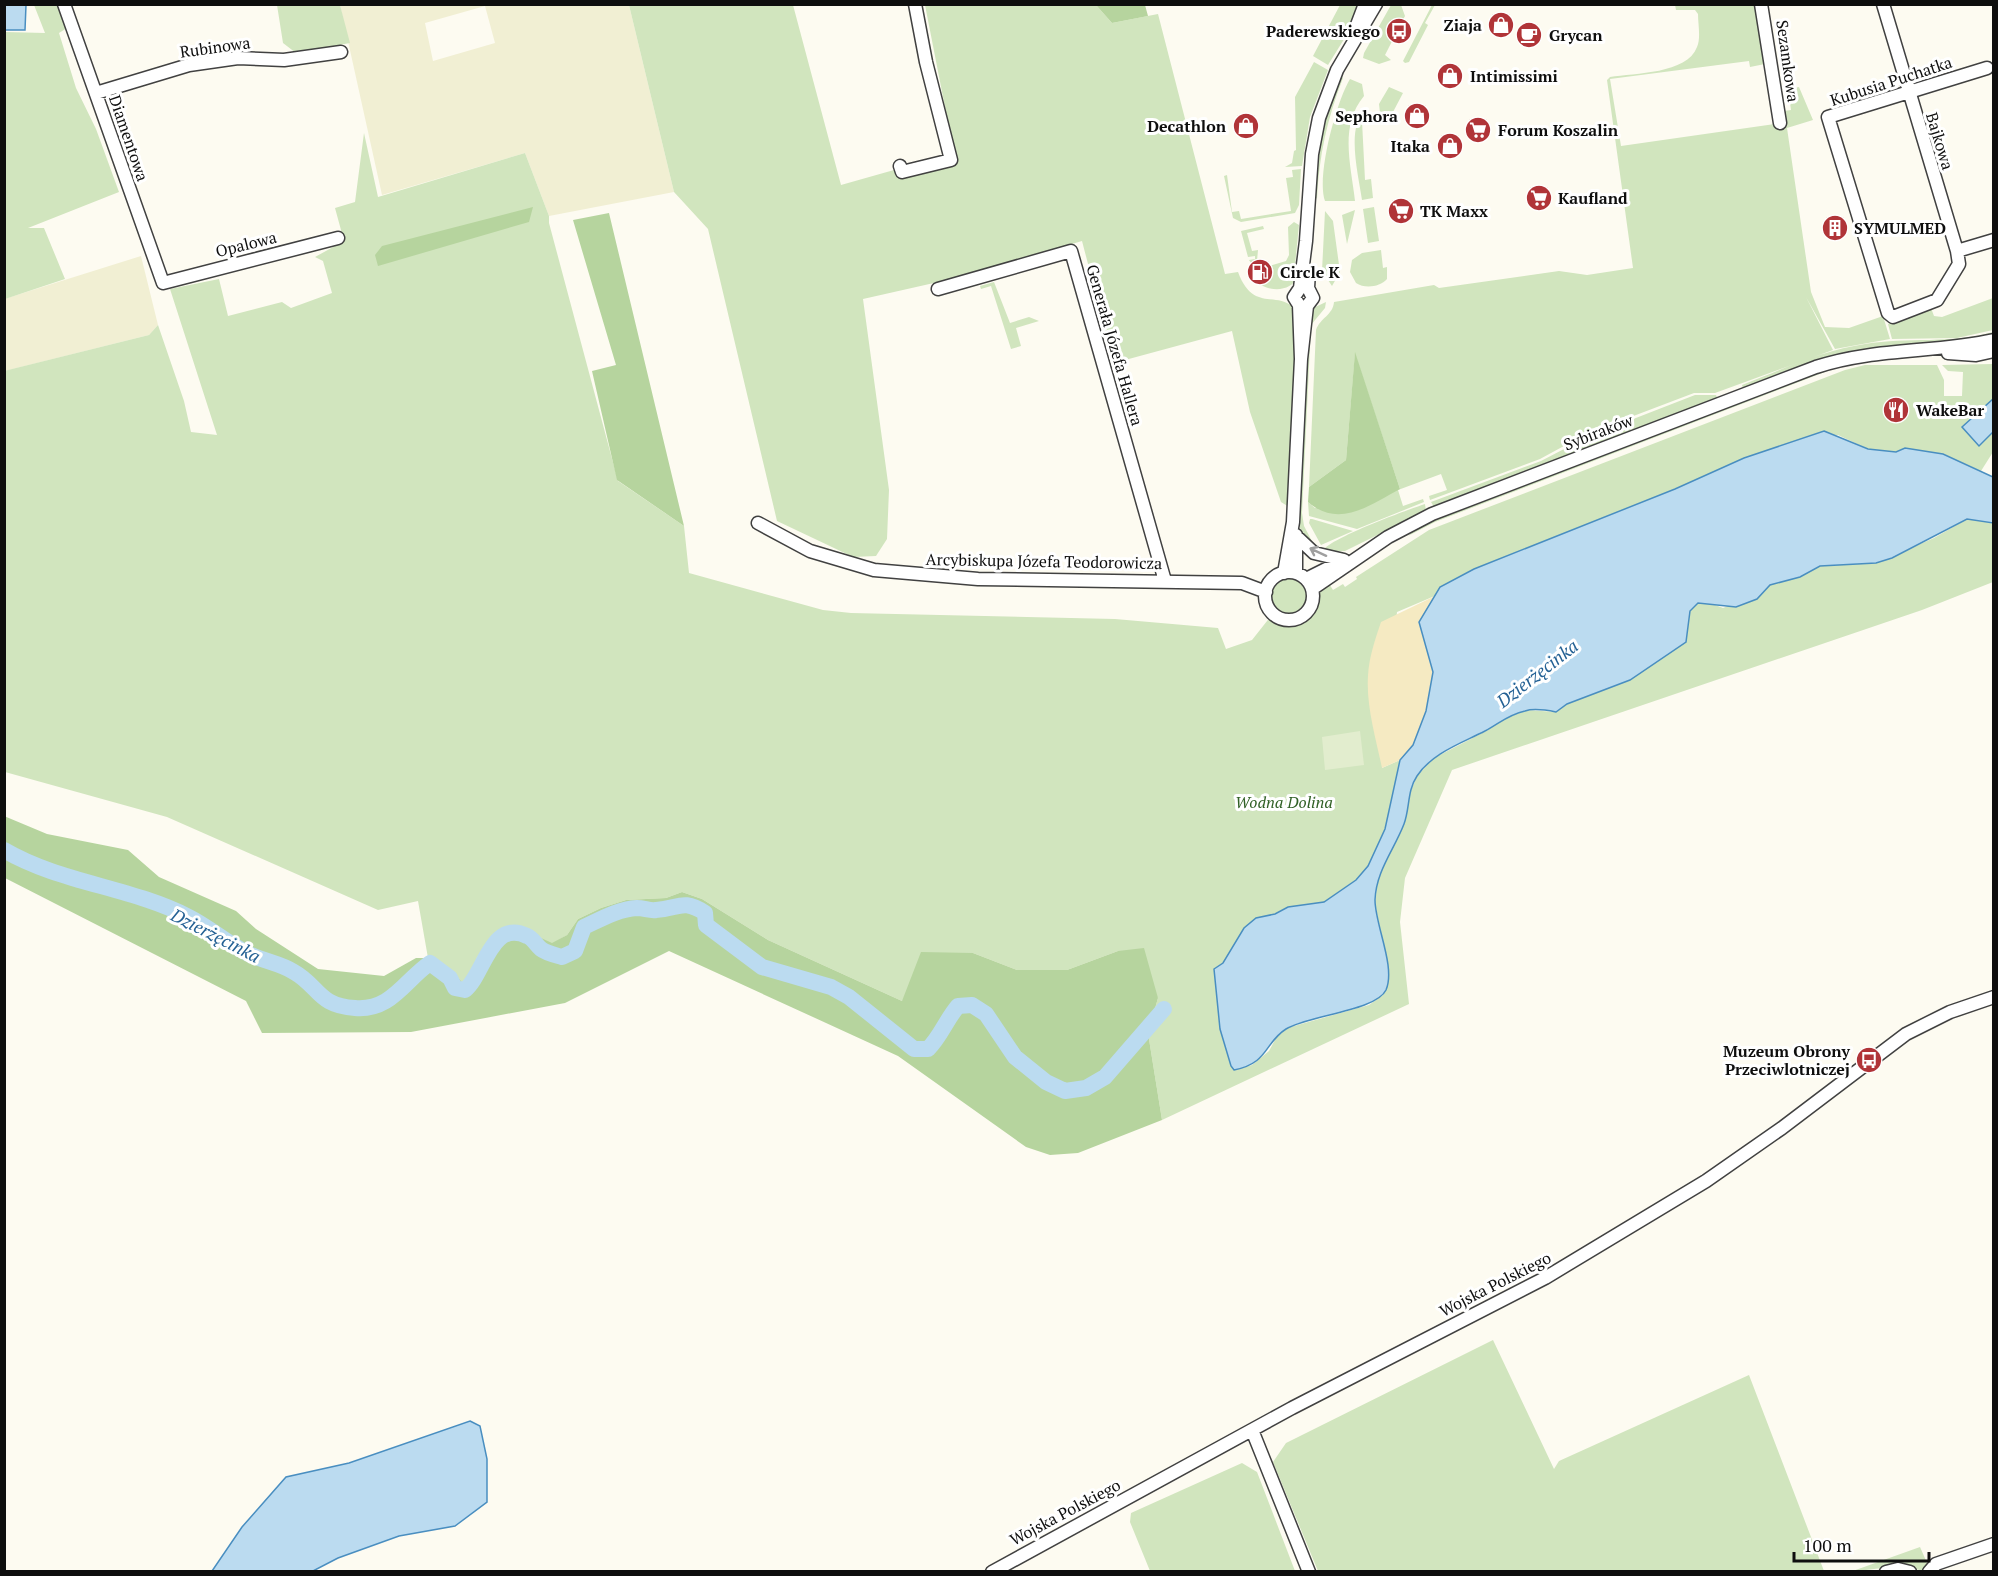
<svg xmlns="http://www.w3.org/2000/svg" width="1998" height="1576" font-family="'PT Serif',serif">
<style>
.farmland{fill:#f1efd3;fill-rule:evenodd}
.green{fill:#d1e5be}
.forest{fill:#b6d49e}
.sand{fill:#f5eac2}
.pitch{fill:#e2edce}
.water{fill:#bbdbf0;stroke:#498ec0;stroke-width:1.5}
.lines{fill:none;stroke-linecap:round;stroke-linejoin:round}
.river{stroke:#bbdbf0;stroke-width:16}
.minor-casing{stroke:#414141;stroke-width:15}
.minor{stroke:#fff;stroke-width:12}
.oneway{stroke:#9f9f9f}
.labels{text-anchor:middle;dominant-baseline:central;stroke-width:6;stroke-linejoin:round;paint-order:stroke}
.poi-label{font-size:16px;font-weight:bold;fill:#0e0e0e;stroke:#fff;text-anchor:start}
.street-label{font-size:16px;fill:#0e0e0e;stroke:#fff}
.park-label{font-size:16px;font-style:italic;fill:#306025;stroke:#fff}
.water-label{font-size:18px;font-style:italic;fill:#246194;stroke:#fff}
</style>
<rect width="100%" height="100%" fill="#fdfbf1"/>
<!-- farmland -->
<path class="farmland" d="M340,5h289l45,187 -125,24 -24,-63 -143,42zM485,6l10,37 -62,18 -8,-38z
M141,256l17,69 -9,10 -144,36 -1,-72z"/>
<!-- green -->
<path class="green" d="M34,5h26l7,23 -8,5 17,55 20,41 23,63 -91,36h16l21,51 -60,20v-267l40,1z
M277,5h63l10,38 -54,10 -13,-10z
M629,5h164l48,180 113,-32 -29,-148h171l16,18 46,-9 67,260 13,-2c15,40 37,19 55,35l3,34 -7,166 -8,-5 -31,-90 -18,-81 -118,32 -32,-122 -126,37 -93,21 26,191 -2,49 -11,17 -23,1 -76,-36 -69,-292 -34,-37z
M1340,5h19l-13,31 -18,29 -15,-9z
M1391,5h10l4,11 -20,39 6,5 -12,4 -16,-6 1,-5z
M1432,5h3l-10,18 3,2 -19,37 -4,1 -2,-2z
M1675,5h84l6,59 -15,3 -1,-6 -139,18 11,67 161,-23 2,-12 7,-1 -3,-21 11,-2 14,33 -26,8 24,164 14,35 24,1 34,-12 7,23 -55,10 -29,-52 27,53 -118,43h-21l-108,41 -46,25 -110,41 -1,-4 18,-6 -6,-16 -43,16 5,16 20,-7 1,3 -67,27 -48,-13 -1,-14 7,6 85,-19 -45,-135 -9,106 -37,27 7,-157c4,-12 17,-15 18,-28l100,-17 5,3 120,-17 28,4 46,-7 -26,-188 3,-3c25,-4 77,-3 87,-30 4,-9 1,-23 1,-33l-3,-4h-19z
M1314,62l14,8 -18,47 -8,49 -17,1 7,-4 2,-12 2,-1 -1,-53z
M1340,75l3,3c-16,41 -24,78 -26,121l-4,-6 7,-60z
M1350,79l12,5 2,12c-25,30 -13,69 -9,105h-30c-9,-24 11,-99 25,-122z
M1389,87l14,6 -10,19 -13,1 -1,-9z
M1366,111l1,6 -5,4 3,59 6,-1 2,19 -11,2c-3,-22 -17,-76 4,-89z
M364,133l14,64 147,-44 24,63v7l69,258 66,45 5,47 134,37 28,3 264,6 103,9 8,21 26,-9 19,-24c38,27 39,-20 57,-34l5,8 10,-6 2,3 12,-8 -1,-2 73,-47 416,-160 20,-5h72l7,15v16h18l1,-24 -15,-1 -6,-6 51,-1v88l-12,19 -38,-17 -38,-6 -9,4 -28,-3 -30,-14 -94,23 -69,31 -201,80 -34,18 -3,8 -40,17 -15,156 18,-8 -15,69 -17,37 -12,14 -32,22 -36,5 -13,7 -19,4 -33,45 -9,6 6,60 11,37 4,4 17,-5 17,-14 7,-13 11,-10 82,-23 14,-10 4,-8 1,-14 -13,-71 2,-16 3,-16 25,-48 3,-24 9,-22 17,-18 54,-28 10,-9 29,-11 29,2 11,-8 63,-24 56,-38 4,-31 8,-8h12l13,5 42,-17 5,-6 30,-8 20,-11 56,-3 58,-25 33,-19 26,4v59l-71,28 -470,160 -47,108 -5,44 9,82 -247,116 -14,-87 10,-35 -40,-47 -51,19h-50l-44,-17 -71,48 -134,-61 -66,-41 -20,-7 -16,6 -40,2 -25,8 -23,11 -11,16 -15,9 -26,-14 -49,27 -2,12 -7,14h-5l-9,-10 -26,-15 -10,-57 -40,9 -211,-93 -162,-45 -1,-401 145,-36 9,-10 26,76 7,31 26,3 -47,-146 49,-10 9,37 54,-14 9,6 41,-15 -9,-32 -8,-4 29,-16 -9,-33 20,-6z
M1301,169l-2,36 -4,8 -54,9 -8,-4 -9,-42 3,-1 5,37 7,-1 2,8 50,-8 -5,-33 7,-1 -1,-7z
M1374,207l5,34 -11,2 -5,-34z
M1355,210l-8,34 -5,-29z
M1325,211l8,10 7,51 -8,14 -10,-15z
M1294,222l5,3 -5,50 4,1c-8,19 -36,16 -47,0l1,-6 3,-2 2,9 6,-1 -1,-8 24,-7 3,-6 -1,-28z
M1263,226l1,3 -17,4 5,18 6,-1 -1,11 -6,2 -2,-3 6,-1v-3l-7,1 -7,-26z
M1381,250l2,18 4,-1v12c-7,8 -22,10 -31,4l-6,-11 2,-12 10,-7z
M994,282l16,41 19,-6 10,4 -23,7 5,18 -10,3 -20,-63 -10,3 -1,-3z
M1993,298v32l-36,8 -65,1 -4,-15 43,-16 3,8 8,1z
M1326,302l-1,6 -14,17 -9,188 2,13 11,21 -13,-12 -4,-15 8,-172 5,-39z
M1993,332v5l-47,7 -83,5 -58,16 -62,24 -1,-4c39,-15 81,-35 123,-41 43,-7 86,0 128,-12z
M1843,365l-408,157 -27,14 16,-14 385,-147z
M1695,395h21l2,4 -284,108 -3,-5 110,-41 46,-24z
M1425,504l1,7 -81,40 -23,1c5,-13 85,-42 103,-48z
M1310,519h2l41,12 -32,14 -12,-22z
M1271 596a18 18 0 1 1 36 0a18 18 0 1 1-36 0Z
M1493,1340l61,129 5,-8 190,-86 75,196h-506l-45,-109 13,-19z
M1242,1463l15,9 38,99h-145l-20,-49 1,-9z
M1920,1547l8,18 -6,6 -16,-6 -56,7z"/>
<!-- forest -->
<path class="forest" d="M1096,5h49l3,11 -36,7z
M533,207l-4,15 -151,44 -3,-11 7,-9z
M609,213l75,313 -67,-46 -25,-109 24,-6 -43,-145z
M1355,352l45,137c-30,16 -61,40 -92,13l1,-15 37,-27z
M4,816l43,18 81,16 31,27 77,34 20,18 62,40 66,7 32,-18h12l26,15 9,10h5c15,-28 9,-44 45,-58l39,18 15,-8 11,-16 23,-11 25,-8 40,-2 16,-6 20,7 66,41 134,61 19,-49 52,1 44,17h50l51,-19 26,-3 14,50 -10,35 14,87 -84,33 -28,2 -24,-8 -128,-91 -229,-105 -104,52 -154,29 -149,1 -16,-32 -241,-123z"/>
<!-- sand -->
<path class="sand" d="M1437,595l-18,27 14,50 -7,39 -13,34 -13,15 -18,8c-6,-29 -16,-62 -14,-92 1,-19 7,-36 13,-54z"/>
<!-- pitch -->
<path class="pitch" d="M1360,731l4,34 -39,5 -3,-33z"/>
<!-- water -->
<path class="water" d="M5,4l21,1 -1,25h-20z
M1993,399v33l-14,14 -17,-19z
M1824,431l44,18 28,3 9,-4 38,6 50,23v46l-26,-4 -75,39 -16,5 -56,3 -20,11 -30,8 -13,14 -21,8 -38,-4 -8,8 -4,31 -56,38 -63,24 -11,8c-10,-2 -22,-4 -31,-1 -18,4 -26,13 -40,20 -23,12 -53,22 -68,45 -10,15 -7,32 -13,48 -10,26 -28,47 -29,76 0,25 21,67 11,90 -10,21 -77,25 -100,39 -22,14 -17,34 -52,41l-3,-4 -11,-37 -6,-60 9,-6 21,-35 12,-10 19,-4 13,-7 36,-5 32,-22 12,-14 17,-37 15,-69 13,-15 13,-34 7,-39 -14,-50 21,-35 34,-18 201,-80 69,-31z
M470,1421l10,5 7,33v43l-32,24 -56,10 -61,22 -25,13h-101l30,-44 44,-50 63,-14z"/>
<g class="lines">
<!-- river -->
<path class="river" d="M4,850c56,33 127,37 185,67 20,10 38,26 58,36 15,8 33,10 47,19 25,14 24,34 61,36 36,3 49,-27 75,-45l20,15 5,10 10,2c19,-15 26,-72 62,-54 6,2 9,9 14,13 5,4 14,6 21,8l13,-6 9,-24c17,-8 34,-18 53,-19 7,0 13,3 19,2 23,-1 26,-12 49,3l1,12 56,42 69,20 18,10 65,52h14c13,-13 18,-29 30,-43l14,-1 14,9 29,43 31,25 19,9 21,-3 19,-11 59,-68"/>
<!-- minor casing -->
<g class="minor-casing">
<path id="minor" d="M64,4l99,279 175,-45
M1761,4l19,119
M1883,4l74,247 2,13 -22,36 -44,17 -5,-4 -60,-196 159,-49
M1357,25l8,-21
M96,93l93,-28 49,-7 46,2 57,-8
M900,166l2,6 49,-12 -25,-98 -11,-58
M1957,251l37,-11
M938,289l133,-38 94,330
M1948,353l28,2 18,-4
M1301,359l-2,-54 -5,-8 6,-9 6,-47 6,-87 7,-36 18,-48 39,-66
M758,523l52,28 64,19 104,9 264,4 24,9
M1296,535v38
M1296,536l18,17 30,7
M1265 596a24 24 0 1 1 48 0a24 24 0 1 1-48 0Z
M1284,573l9,-51 8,-163 6,-53 6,-8 -5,-10 1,-17
M1306,579l36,-18
M1312,589l76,-52 44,-23 384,-147c58,-19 118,-14 178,-27
M1252,1430l57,142
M992,1572l300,-164 253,-130 161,-97 76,-53 124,-94 44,-22 44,-15
M1886,1572l12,-3 12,3
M1929,1572l7,-8 58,-20"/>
</g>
<!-- minor -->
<use href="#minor" class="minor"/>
</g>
<!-- one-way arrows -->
<defs><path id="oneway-shaft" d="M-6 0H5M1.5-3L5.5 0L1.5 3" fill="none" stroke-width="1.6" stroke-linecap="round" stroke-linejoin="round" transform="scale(1.5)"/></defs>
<use class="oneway" href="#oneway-shaft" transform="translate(1318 552) rotate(-155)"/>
<!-- icons -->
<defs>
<g id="shop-disc" transform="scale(1.35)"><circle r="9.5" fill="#b03438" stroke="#fff"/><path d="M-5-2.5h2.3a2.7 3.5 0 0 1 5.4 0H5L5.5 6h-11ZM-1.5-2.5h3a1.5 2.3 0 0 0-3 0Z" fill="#fff"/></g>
<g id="bus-disc" transform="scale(1.35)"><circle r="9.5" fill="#b03438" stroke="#fff"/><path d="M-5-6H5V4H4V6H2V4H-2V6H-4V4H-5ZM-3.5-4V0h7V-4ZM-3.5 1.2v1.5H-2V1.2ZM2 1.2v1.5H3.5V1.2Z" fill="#fff"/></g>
<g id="cafe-disc" transform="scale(1.35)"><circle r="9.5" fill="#b03438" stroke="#fff"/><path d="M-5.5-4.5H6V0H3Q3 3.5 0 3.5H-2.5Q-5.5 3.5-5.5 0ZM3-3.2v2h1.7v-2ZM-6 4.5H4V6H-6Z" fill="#fff"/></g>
<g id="supermarket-disc" transform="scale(1.35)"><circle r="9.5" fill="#b03438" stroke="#fff"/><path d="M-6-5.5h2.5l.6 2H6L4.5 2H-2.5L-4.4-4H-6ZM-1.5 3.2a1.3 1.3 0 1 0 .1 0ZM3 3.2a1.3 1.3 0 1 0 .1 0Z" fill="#fff"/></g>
<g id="building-disc" transform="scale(1.35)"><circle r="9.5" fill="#b03438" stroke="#fff"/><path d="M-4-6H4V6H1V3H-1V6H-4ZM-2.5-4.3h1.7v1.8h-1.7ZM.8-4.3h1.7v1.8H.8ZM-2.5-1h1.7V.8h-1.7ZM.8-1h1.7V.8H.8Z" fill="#fff"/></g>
<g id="fuel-disc" transform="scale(1.35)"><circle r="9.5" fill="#b03438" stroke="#fff"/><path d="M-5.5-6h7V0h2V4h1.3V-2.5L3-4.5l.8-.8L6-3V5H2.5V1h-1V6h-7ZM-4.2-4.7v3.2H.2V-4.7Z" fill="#fff"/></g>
<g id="restaurant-disc" transform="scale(1.35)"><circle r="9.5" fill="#b03438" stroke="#fff"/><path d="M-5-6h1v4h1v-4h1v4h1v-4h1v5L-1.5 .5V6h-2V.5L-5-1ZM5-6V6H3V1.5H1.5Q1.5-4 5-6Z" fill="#fff"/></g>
</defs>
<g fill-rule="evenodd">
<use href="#shop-disc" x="1501" y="25"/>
<use href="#bus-disc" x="1399" y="31"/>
<use href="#cafe-disc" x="1529" y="35"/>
<use href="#shop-disc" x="1450" y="76"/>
<use href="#shop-disc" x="1417" y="116"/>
<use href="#shop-disc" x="1246" y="126"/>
<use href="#supermarket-disc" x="1478" y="130"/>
<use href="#shop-disc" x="1450" y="146"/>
<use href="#supermarket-disc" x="1539" y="198"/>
<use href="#supermarket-disc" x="1401" y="211"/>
<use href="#building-disc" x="1835" y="228"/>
<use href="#fuel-disc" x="1260" y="272"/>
<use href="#restaurant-disc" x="1896" y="410"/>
<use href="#bus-disc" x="1869" y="1060"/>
</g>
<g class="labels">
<!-- poi labels -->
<g class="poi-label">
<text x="1482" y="25" text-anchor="end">Ziaja</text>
<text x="1380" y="31" text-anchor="end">Paderewskiego</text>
<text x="1549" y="35">Grycan</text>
<text x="1470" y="76">Intimissimi</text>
<text x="1398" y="116" text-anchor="end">Sephora</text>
<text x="1226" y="126" text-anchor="end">Decathlon</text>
<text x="1498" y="130">Forum Koszalin</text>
<text x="1430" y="146" text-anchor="end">Itaka</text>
<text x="1558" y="198">Kaufland</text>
<text x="1420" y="211">TK Maxx</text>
<text x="1854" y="228">SYMULMED</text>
<text x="1280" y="272">Circle K</text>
<text x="1916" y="410">WakeBar</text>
<text x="1850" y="1051" text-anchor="end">Muzeum Obrony<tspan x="1850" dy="18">Przeciwlotniczej</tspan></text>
</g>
<!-- street labels -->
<g class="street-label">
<text transform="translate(215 47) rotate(-8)">Rubinowa</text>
<text transform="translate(1788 61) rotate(82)">Sezamkowa</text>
<text transform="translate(1891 81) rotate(-18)">Kubusia Puchatka</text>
<text transform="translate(129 138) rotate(71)">Diamentowa</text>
<text transform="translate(1940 141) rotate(73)">Bajkowa</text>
<text transform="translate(246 244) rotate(-14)">Opalowa</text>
<text transform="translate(1115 345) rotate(74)">Generała Józefa Hallera</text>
<text transform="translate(1598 432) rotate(-21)">Sybiraków</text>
<text transform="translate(1044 561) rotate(1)">Arcybiskupa Józefa Teodorowicza</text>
<text transform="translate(1495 1284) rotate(-27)">Wojska Polskiego</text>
<text transform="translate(1065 1512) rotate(-28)">Wojska Polskiego</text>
</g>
<!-- park labels -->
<g class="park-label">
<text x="1284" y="802">Wodna Dolina</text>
</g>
<!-- water labels -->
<g class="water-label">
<text transform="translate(1537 673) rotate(-38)">Dzierżęcinka</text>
<text transform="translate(216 935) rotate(27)">Dzierżęcinka</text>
</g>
</g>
<!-- border -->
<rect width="1998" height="1576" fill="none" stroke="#0e0e0e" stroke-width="12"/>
<!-- scale -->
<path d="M1794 1552v9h135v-9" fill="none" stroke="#0e0e0e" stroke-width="3"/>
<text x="1803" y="1552" font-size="18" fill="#0e0e0e" stroke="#ffffff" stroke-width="4.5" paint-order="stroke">100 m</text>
</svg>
